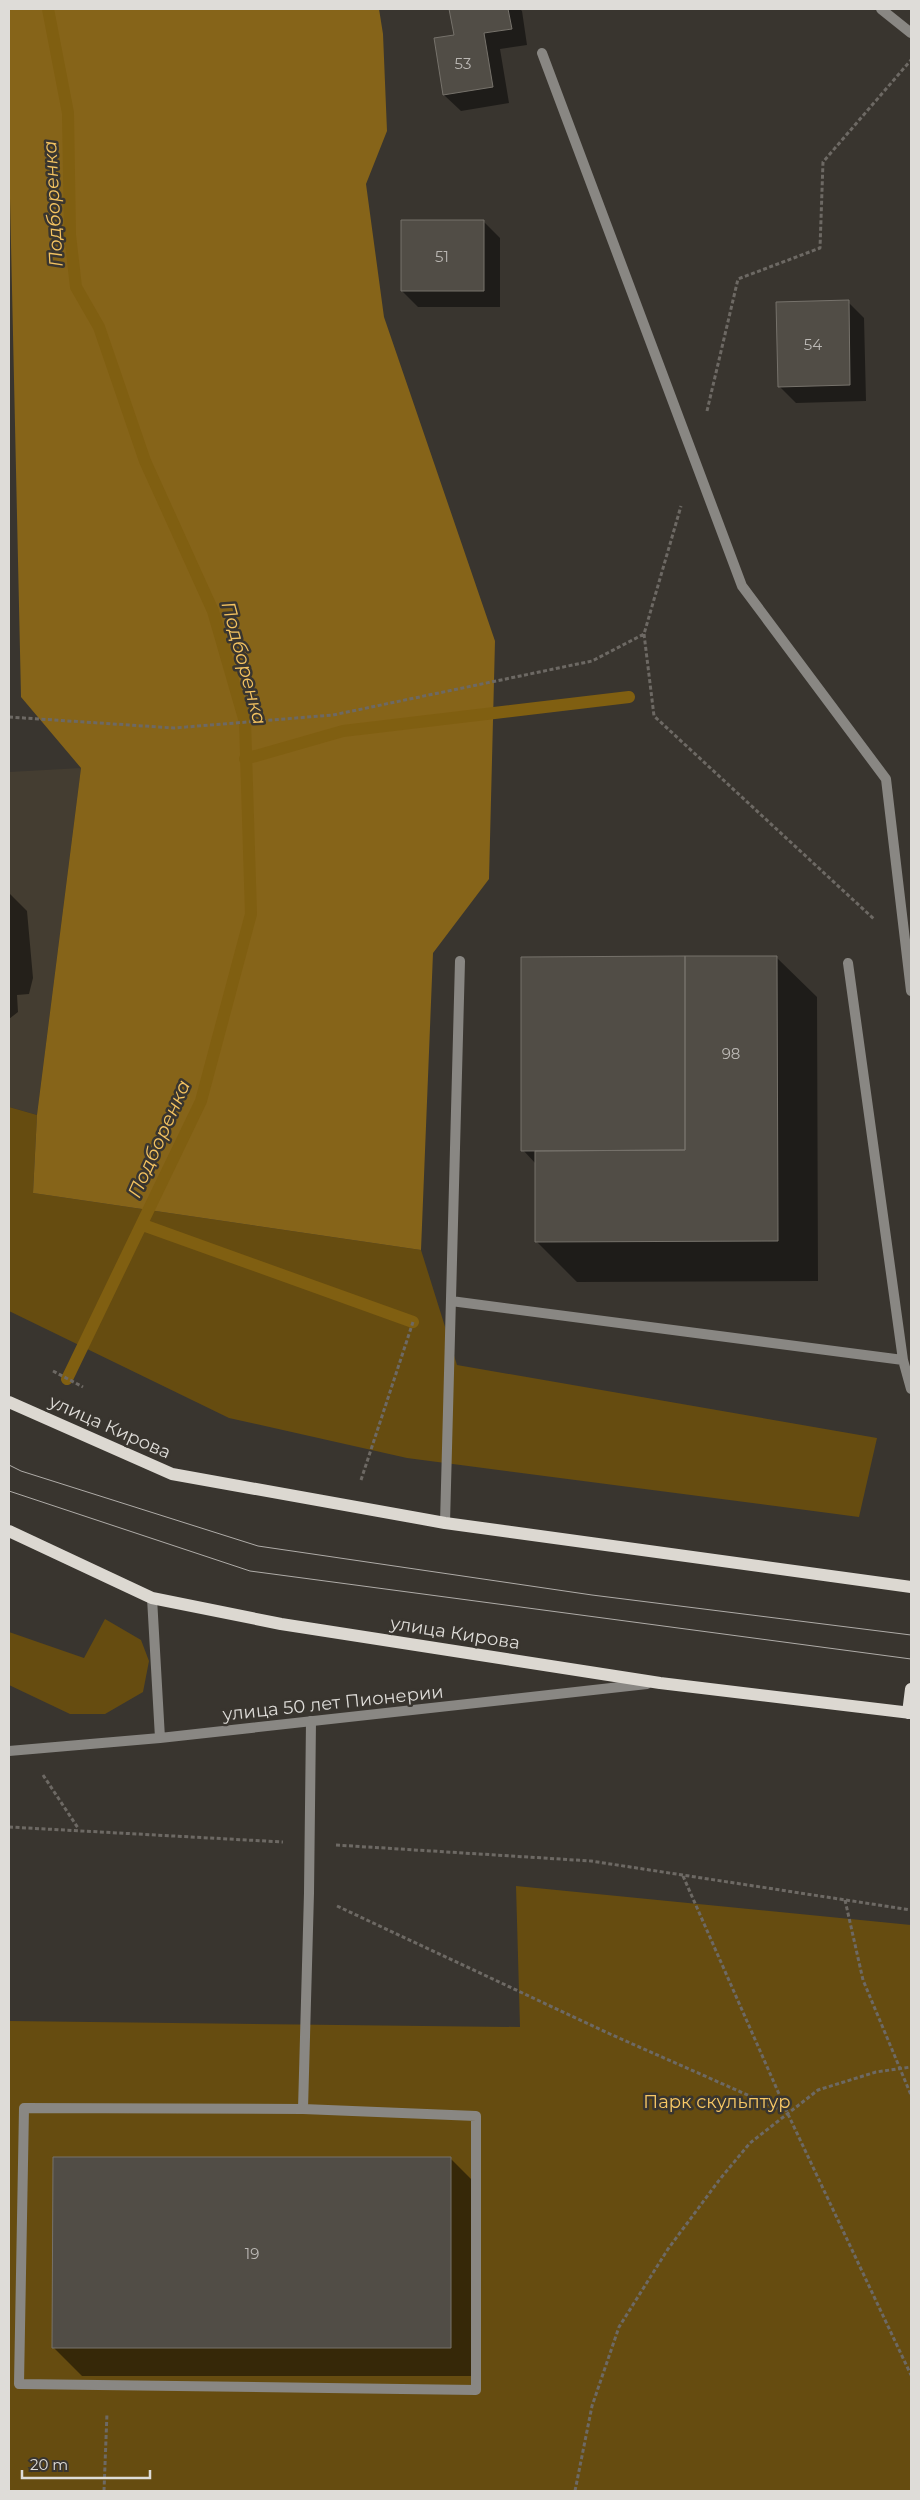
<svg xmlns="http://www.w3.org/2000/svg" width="920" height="2500" font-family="Montserrat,sans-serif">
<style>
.built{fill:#443d31}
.green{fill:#664c10}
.forest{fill:#866419}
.shadow{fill:#0007}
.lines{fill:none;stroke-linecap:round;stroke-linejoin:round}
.stream{stroke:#805f11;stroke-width:12}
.building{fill:#514d46;stroke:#76726b}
.path{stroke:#6d6964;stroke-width:3;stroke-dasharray:4 2.5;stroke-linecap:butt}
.service{stroke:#898783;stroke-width:10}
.minor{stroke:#898783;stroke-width:10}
.primary{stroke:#dcd8d1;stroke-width:12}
.tram{stroke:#afaca8;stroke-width:1}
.labels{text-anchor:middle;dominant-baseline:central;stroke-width:5;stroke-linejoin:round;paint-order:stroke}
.number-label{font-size:15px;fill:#bbb8b4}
.street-label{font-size:18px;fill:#dedcd8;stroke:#39352f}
.park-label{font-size:18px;fill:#f7c765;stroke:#39352f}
.water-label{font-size:19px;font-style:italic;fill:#f4c361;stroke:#39352f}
</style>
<rect width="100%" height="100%" fill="#39352f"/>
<!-- built -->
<path class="built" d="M81,768l-44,347 -28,-8v-335z"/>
<!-- green -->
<path class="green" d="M9,1107l28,8 -4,78 388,57 36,115 420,73 -18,79 -452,-59 -178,-40 -220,-107z
M105,1619l36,21 8,21 -6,31 -38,22h-35l-61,-29v-53l75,26z
M516,1886l395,39v566h-902v-470l511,6z"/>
<!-- forest -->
<path class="forest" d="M9,9h370l4,25 4,97 -21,53 18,133 111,324 -6,238 -56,74 -12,297 -388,-57 4,-78 44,-347 -60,-71 -12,-544z"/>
<!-- shadow -->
<path class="shadow" d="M451,9h69l2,2 5,34 -27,4 9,54 -48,8 -17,-16 11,-59z
M484,222l16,16v69h-82l-16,-16z
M848,302l16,16 2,83 -70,2 -16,-16z
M9,876l1,18 17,17 6,67 -4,16 -12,1 1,17 -9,7z
M776,957l41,40 1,284 -241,1 -41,-41v-77l-13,-14z
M451,2159l28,28v189h-397l-28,-28z"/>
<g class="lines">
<!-- stream -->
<path class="stream" d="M48,9l20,104 2,122 6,52 23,40 46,134 68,150 32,111 6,192 -50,187 -134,278
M245,759l98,-28 286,-34
M143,1225l270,97"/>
</g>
<!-- building -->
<path class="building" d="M449,9h59l4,20 -28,4 9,54 -50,8 -9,-57 20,-3z
M401,220h83v71h-83z
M849,300l1,85 -72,2 -2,-85z
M685,956v194l-164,1v-194z
M685,956h92l1,285 -243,1v-91l150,-1z
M53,2157h398v191h-399z"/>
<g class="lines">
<!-- path -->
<path class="path" d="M707,411l31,-132 82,-31 3,-86 88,-102
M644,634l10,82 221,204
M9,717l165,11 159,-13 259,-54 52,-27 37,-128
M53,1371l30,16
M361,1480l52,-158
M43,1775l35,53
M9,1827l274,15
M336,1845l255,16 320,49
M683,1876l104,236 124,263
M845,1900l18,80 48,115
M337,1906l273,128 176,78
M104,2491l3,-78
M575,2491l17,-85 27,-79 49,-78 52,-70 30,-36 68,-53 58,-18 35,-5"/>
<!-- service -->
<path class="service" d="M542,53l200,533 144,193 25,212
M848,963l55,397 8,29
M451,1301l452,59
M445,1523l15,-562
M303,2109l-279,-1 -5,276 457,6v-274l-173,-7 6,-216 2,-172"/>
<!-- minor -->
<path class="minor" d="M881,9l30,24
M152,1598l8,140
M9,1751l151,-13 487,-54"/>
<!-- primary -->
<path class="primary" d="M9,1402l163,72 273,49 466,64
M9,1531l143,67 129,26 379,59 251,30
M908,1713l3,-24"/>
<!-- tram -->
<path class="tram" d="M9,1465l12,6 237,75 334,49 319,40
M9,1491l241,80 661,88"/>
</g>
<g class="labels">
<!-- number labels -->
<g class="number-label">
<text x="463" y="63">53</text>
<text x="442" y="256">51</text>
<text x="813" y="344">54</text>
<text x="731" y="1053">98</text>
<text x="252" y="2253">19</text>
</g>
<!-- street labels -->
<g class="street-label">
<text transform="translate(110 1427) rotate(24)">улица Кирова</text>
<text transform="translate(455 1633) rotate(9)">улица Кирова</text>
<text transform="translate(333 1703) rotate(-6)">улица 50 лет Пионерии</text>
</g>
<!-- park labels -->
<g class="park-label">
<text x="717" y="2102">Парк скульптур</text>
</g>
<!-- water labels -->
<g class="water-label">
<text transform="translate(53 204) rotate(-93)">Подборенка</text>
<text transform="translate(244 663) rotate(75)">Подборенка</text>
<text transform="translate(159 1139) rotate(-66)">Подборенка</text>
</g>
</g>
<!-- border -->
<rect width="920" height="2500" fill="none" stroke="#dedcd8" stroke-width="20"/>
<!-- scale -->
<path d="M22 2470v8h128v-8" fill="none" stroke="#dedcd8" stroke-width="2.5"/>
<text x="30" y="2470" font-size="15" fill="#dedcd8" stroke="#39352f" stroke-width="4" paint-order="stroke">20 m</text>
</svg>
